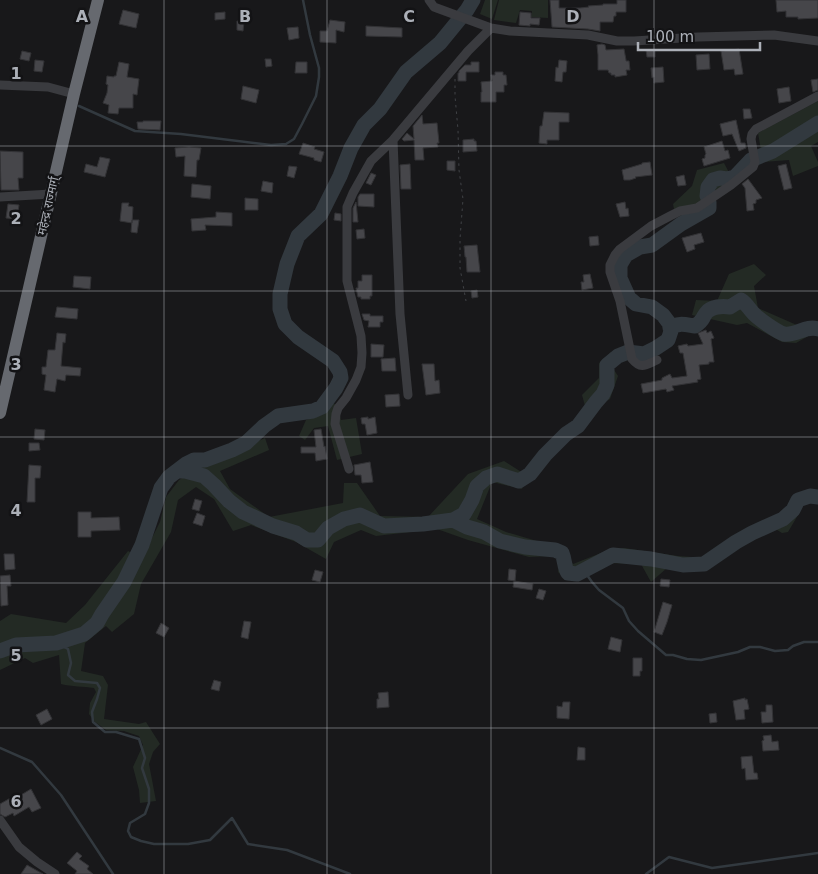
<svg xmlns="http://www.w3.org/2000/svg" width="818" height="874" font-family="'DejaVu Sans','Noto Sans Devanagari',sans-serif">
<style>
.green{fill:#232a24}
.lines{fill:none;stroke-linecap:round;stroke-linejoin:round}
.stream{stroke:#32393f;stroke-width:2.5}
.river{stroke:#32393f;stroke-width:15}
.building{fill:#46464a;stroke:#333336}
.path{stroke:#404246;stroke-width:1;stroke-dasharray:2.5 4;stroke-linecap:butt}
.minor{stroke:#3a3b3f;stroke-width:9}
.highway{stroke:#66696f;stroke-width:12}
.grid{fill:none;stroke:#acb0b8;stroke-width:1;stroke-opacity:0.55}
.labels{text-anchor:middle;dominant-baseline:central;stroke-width:5;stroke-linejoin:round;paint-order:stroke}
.street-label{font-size:12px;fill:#acb0b8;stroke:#131315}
.grid-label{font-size:16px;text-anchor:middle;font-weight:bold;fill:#acb0b8;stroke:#131315;stroke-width:5;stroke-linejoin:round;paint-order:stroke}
</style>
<rect width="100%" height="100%" fill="#18181a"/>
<!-- green -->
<path class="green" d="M485,0h13l-6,19 -12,-5z
M499,0h49v18l-17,-1 1,-6 -12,-1 -4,13 -22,-3z
M818,101v41l-7,4 7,16v4l-25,10 -4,-16 -26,2 -5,-29z
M724,163l9,17 -37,26 -22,3 -1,-5 19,-18 5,-16z
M754,264l12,11 -12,11 4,22 41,18 19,-5v14l-6,-1 -16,9 -14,-1 -35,-19 -10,2 -45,-10 4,-15 21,1 12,-27z
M623,350l4,9 -15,8 6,9 -8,23 -23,14 -5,-18 17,-17v-15l12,-11z
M331,402l6,3 4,15 15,-2 6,36 -25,6 -9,-34 -14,2 -9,12 -6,-4 7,-16 17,-6z
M265,438l4,12 -49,21 10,18 39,28 74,-14 1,-20h13l23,33 48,1 40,-43 36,-13 22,14 -4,14 -30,-7 -15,37 29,13 58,17 9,15 38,-15 13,-1 54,8 28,2 15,-8 6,6 -23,13 -25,2 -12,-3 -16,14 -10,-18 -35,-1 -40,16 -8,-7 3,-13 -10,-3 -22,1 -61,-17 -31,-11 -61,7 -15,-6 -27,12 -8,17 -30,-17 -45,-17 -18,6 -19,-32 -18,-12 -18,13 -7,32 -30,52 -7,30 -22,18 -6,-6 -21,17 -4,28 22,5 5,9 -4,34 35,5 7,-2 14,22 -7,8 -4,12 7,37 -16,2 -1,-13 -6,-23 10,-22 -4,-9 -15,-5 -18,-1 -11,-8 -6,-8 1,-11 6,-11 -2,-4c-11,-2 -22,-1 -33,-4l-2,-29 -26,8 -8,-5 -25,12v-49l11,-7 55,9 19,-18 43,-54 14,7 18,-36 6,-25 13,-17 26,-16z
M800,496l1,14 -13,22 -6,1 -8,-5 -2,-6 9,-5 3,-7z"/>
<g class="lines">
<!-- stream -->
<path class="stream" d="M79,106l56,25 46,3 90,11 15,-1 8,-5 8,-15 14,-28 3,-19v-9l-9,-33 -7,-35
M581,571l6,4 5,7 7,8 24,18 6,13 9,10 28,24h7l14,4 14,1 37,-8 12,-5h10l15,4 13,-1 5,-4 11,-4h14
M56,643l12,6 3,14 -3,12 7,6 22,2 3,5 -3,11 -5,13 1,10 12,10h11l23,7 6,19 -3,10 7,21v14l-4,11 -15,9 -2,8 3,6 10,4 13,3h34l22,-4 22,-22 16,26 39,6 63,24
M0,748l32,14 29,33 52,79
M646,874l23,-17 43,11 106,-15"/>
<!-- river -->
<path class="river" d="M707,196l1,-9 5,-7 7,-2 7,1 8,-2 16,-17 22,-9 45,-28
M670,328c8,-6 17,-3 25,-2 9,-6 6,-6 11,-13 5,-7 17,-7 24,-6l11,-7c6,4 8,9 13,14 5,5 23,18 30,20 12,2 22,-9 34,-5
M178,471h7l19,5 10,9 15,16 14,11 30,14 23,7 11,7h11l10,-12 16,-9 16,-4 24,11 39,-2 30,-4 11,-6 8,-14 5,-14 9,-8 11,-4 22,7 11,-7 15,-19 21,-21 12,-8 18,-24 7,-8 4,-9v-20l11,-9 10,-4 16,2 12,-6 12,-8 3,-9 -2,-8 -6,-8 -11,-8 -16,-3 -7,-6 -9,-20v-13l6,-10 14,-8 12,-2 29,-21 28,-16v-6
M453,520l14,7 17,5 16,9 25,6 30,3 7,3c3,7 2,14 6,20l9,1 36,-19 38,4 32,6 21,-1 32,-22 16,-9 31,-14 10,-9 5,-10 12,-4 8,1
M0,651l16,-6 40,-2 28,-9 13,-11 5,-9 22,-32 18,-37 19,-57 8,-11 17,-13 8,-4h11l27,-10 14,-7 18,-17 14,-10 35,-5 9,-4 14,-19 5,-10 -1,-6 -7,-11 -35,-24 -13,-13 -5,-15v-15l7,-30 11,-28 23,-22 19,-38 11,-28 13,-23 16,-16 26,-37 34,-29 27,-33 6,-10"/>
</g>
<!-- building -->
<path class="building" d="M550,0h9v8h21l9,-1 -1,-1 15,-1v-1h14v-4h9v12h-10v4h-2l-1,6h-13v9l-12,-2 -36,-2z
M776,0h42v18l-20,1v-2h-12v-6l-9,1z
M123,10l16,4 -3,14 -17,-4z
M225,12v7l-10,1v-7z
M520,12l11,1v5h9l-1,7 -9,-1v2l-11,-1z
M330,20l15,2 -1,10 -8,-2v13l-16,-1v-11h7z
M237,21l7,1 -1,9 -6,-1z
M366,26l36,2v9l-36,-1z
M298,27l1,11 -10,2 -2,-12z
M602,44l3,1 1,5 18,-1 2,11v1h3l1,9h-4l1,5 -12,2v-2h-4v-2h-2l-1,-3h-10v-15l-1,-10z
M739,49l4,25 -8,1 -1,-6 -10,1 -3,-19z
M646,50h9v7h-8z
M22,51l9,2 -2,8 -9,-2z
M709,54l1,15 -13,1 -1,-15z
M265,59h6l1,7 -6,1z
M35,60l9,1 -2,11 -8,-1z
M559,60l8,1 -1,11h-3l-1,10 -7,-1 1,-14 2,1z
M119,62l10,2 -2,13 12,2 -2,16 -4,-1v14h-14l-1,6 -10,-1 1,-8 -6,-2 4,-10 1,-8 -2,-1 1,-8 7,1v-1h2z
M296,62h11v11h-12z
M471,62h8v10h-13v9h-8v-8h1v-2l6,-6h6z
M663,67l1,15 -10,1v-6l-2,1 -1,-10z
M495,72h8v3h3l1,10h-3v7h-8v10h-15v-10h1l-1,-10 11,-1 -1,-6h4z
M818,79v11l-5,2 -2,-12z
M243,86l16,4 -3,13 -15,-4z
M789,87l2,14 -12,2 -2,-14z
M743,109h7l2,9 -8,1z
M544,112l25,1v9h-10v18h-12v4l-8,-1 1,-17h2z
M422,115l1,9 14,-1 2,20h-2l1,4 -15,1 1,12h-9l-1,-20 -10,1 -2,-2 5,-6 7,6 -1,-13z
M736,120l5,23h4l1,5 -7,3 -7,-17 -9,2 -3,-12z
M143,121h18l-1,9 -22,-1 -1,-7h6z
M474,139v2h2l1,10 -14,1v-12z
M722,141l3,10 3,-1 2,8 -26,8 -2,-7 3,-1v-3l1,-1 -2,-7z
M303,143l12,4 -1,2 10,3 -3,10 -7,-2v-2l-15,-4z
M189,147l12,1 -2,12h-2l-1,17 -12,-1 1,-20 -9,1 -1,-9z
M0,151l23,1v26h-5l1,12h-18z
M100,157l10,2 -5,18 -21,-5 2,-8 11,3z
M447,161h8v10l-8,-1z
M650,162l2,13 -17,2 1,1 -6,2h-6l-2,-10 20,-6v-1z
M410,164l1,25h-10l-1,-24z
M786,164l6,24 -8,2 -6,-24z
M289,166l8,1 -3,11 -7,-2z
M371,173l5,2 -5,10 -5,-2z
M684,175l2,10 -8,1 -2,-9z
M748,179l14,19 -6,2v3l-3,1 1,6 -7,1 -2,-23 -3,-4z
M263,181l10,2 -1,10 -11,-2z
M192,184l19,2 -1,13 -19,-2z
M360,194h14v13l-16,-1v-9z
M245,198l13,1v11h-13z
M356,202l2,20h-5v-14z
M625,202l1,7 2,-1 1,8 -9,1 -4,-13z
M122,203h7l-1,3 5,1 -1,16 -12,-2z
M8,204l11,1 -2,14 -11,-1z
M216,212l16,1v13l-27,-1 1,5 -14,1 -1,-12 25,-2z
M335,213l6,1v7l-7,-1z
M132,220h7l-2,13 -6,-1z
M364,229l1,9 -8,1 -1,-9z
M701,233l3,9 -10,3 1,4 -8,3 -5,-14z
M598,236l1,9 -9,1 -1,-9z
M477,245l3,27h-13l-1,-15h-1l-1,-11z
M590,274l3,14 -11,2 -1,-8h3l-1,-7z
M362,275h10v21h-2v3h-9v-2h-3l-2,-9h2v-7h4z
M74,276l17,1 -1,12 -17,-2z
M477,290l1,7 -6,1 -1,-7z
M57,307l21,2 -1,10 -22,-2z
M362,314h8v2h13v6h-3v5h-12l1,-6 -5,-1z
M706,330l1,3 4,-2 3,7 -3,1 3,23h-5v2l-10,1 2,14 -4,1 1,2 -26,4 2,4 -7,2 -1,-3 -23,4 -2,-9 21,-4v-2l8,-4 2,4 15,-2 -4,-23h-3l-2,-7 9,-2 1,2 15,-2 -5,-11z
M57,333l9,1 -1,9 -2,-1 -2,24 20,2 -1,8 -14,-1 -1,6 -8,-2 -2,13 -11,-2 2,-15 -4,-1v-7h4l2,-17h7z
M371,344l13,1 -1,12h-12z
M395,358l1,13h-14l-1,-12z
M422,364h12l1,17 4,-1 1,13 -14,2z
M399,394l1,12 -14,1 -1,-12z
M368,417v2l7,-2 2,16 -10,2 -2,-11h-3l-1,-6z
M35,429l10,1 -1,10 -10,-1z
M321,429l3,18 1,-1 2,13 -11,2 -1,-8h-14v-6h15l-2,-17z
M29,443h10l1,7 -11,1z
M370,462l3,20 -11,1 -1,-8h-6l-1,-10z
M29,465l12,1 -1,12h-5v24h-8z
M195,499l7,2 -3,10 -7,-2z
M78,512h13v6l28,-1 1,13 -29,1v6h-13z
M197,513l8,3 -3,10 -9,-3z
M4,554h10l1,15 -10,1z
M509,569l7,1 -1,11 -7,-1z
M315,570l8,2 -3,10 -8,-2z
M10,575l1,11h-4l1,19 -7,1 -1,-30z
M661,579l9,1 -1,7 -9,-1z
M514,581l19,3 -1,6 -19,-3z
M539,589l7,2 -3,9 -7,-2z
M663,602l9,3 -5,17 -5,13 -8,-3z
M244,621l7,1 -3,17 -7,-2z
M161,623l8,5 -5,9 -8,-4z
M611,637l11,3 -2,12 -12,-3z
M633,658h9v13h-2v5h-7z
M214,680l7,2 -2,9 -8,-2z
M388,692l1,15 -12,1v-9h2l-1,-6z
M745,698v2l2,-1 2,10 -5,1 1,9 -9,1 -3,-19z
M563,702h7l-1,17 -12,-1v-12l5,1z
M766,705h6l1,17 -11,1 -1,-11h5z
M47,709l5,10 -11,6 -5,-10z
M716,713l1,9 -7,1 -1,-9z
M771,735l1,7 6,-1 1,9 -16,1 -1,-10 2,-1 -1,-4z
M578,747l7,1v12h-8z
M752,756l2,17h3l1,6 -12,1 -1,-12 -3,1 -1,-12z
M31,789l10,19 -9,4 -3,-5 -15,9 -1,-3 -8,4 -5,-3v-10l14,-8 2,2z
M77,852l5,4 -3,3 10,7 -2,3 6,5h-18l2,-3 -10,-8z
M27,865l16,9h-22z"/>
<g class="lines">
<!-- path -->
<path class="path" d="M455,79v17l3,34 1,40 4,29 -3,40v29l6,33"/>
<!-- minor -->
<path class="minor" d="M429,0l5,7 57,21 19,3 78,4 29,6h17l64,-4 76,-2 44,6
M0,85l48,2 26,7
M0,197l51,-3
M657,360c-11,5 -16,10 -25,-1l-12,-58 -10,-29v-7l5,-10 5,-6 31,-23 19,-10 10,-5 17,-3 34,-23 22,-18 2,-5 -4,-23 1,-5 4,-5 62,-33
M408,395l-8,-81 -7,-174 75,-89 23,-23
M349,469l-14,-45 1,-10 2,-6 8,-10 10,-18 5,-13 1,-14 -1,-17 -14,-55v-74l6,-14 18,-32 22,-21
M0,820l19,27 18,15 18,12"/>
<!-- highway -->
<path class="highway" d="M0,413l74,-319 24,-94"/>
</g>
<!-- grid -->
<path class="grid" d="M164,0v874M327,0v874M491,0v874M654,0v874M0,146h818M0,291h818M0,437h818M0,583h818M0,728h818"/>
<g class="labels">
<!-- street labels -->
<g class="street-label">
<text transform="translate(48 206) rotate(-77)">महेन्द्र राज्मार्ग्</text>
</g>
</g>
<g class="grid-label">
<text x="82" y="22">A</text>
<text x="245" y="22">B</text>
<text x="409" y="22">C</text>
<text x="573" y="22">D</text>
<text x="16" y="79">1</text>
<text x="16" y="224">2</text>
<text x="16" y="370">3</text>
<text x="16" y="516">4</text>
<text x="16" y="661">5</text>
<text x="16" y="807">6</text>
</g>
<!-- scale -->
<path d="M638 42v8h122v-8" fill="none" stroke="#acb0b8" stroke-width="2.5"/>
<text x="646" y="42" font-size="15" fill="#acb0b8" stroke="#131315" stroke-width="4" paint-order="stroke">100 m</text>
</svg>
